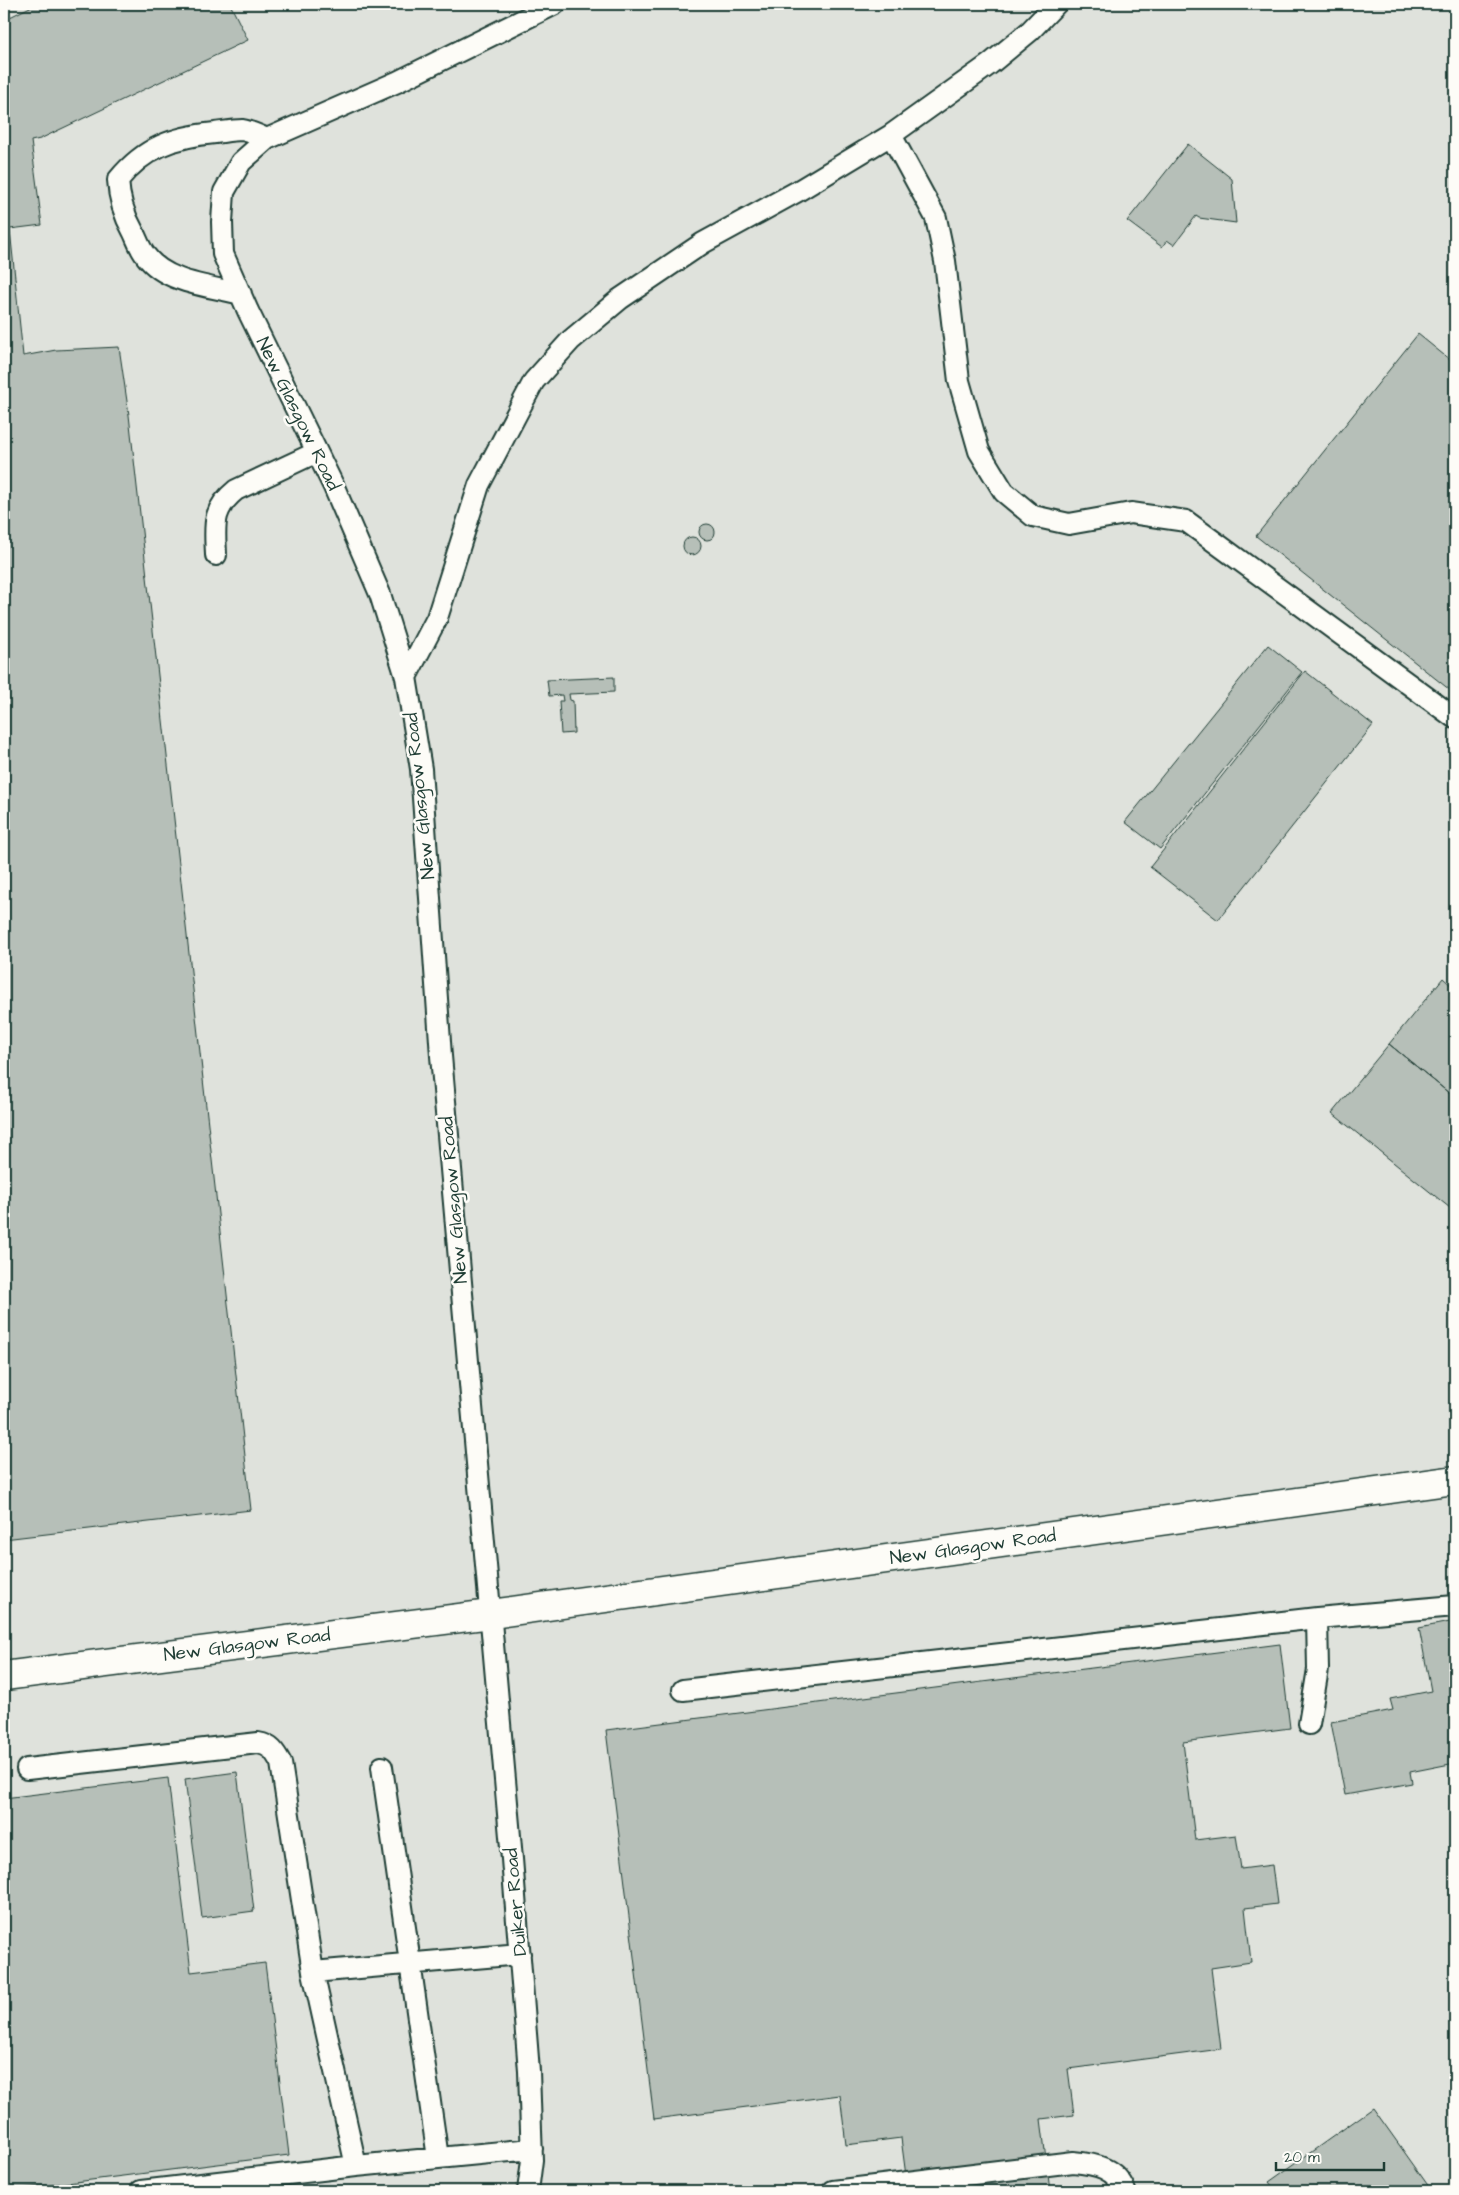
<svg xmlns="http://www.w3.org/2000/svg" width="1459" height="2195" font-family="'Architects Daughter',sans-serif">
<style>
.built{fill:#dfe2dc}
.building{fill:#b6bfb8;stroke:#1f3d34}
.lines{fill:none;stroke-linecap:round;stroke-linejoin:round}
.lane-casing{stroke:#1f3d34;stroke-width:24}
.secondary-casing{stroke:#1f3d34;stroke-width:31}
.lane{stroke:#fdfcf7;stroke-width:20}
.secondary{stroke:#fdfcf7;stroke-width:28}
.labels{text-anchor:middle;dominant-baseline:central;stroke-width:5;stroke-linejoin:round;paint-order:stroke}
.street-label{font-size:19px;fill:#1f3d34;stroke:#fdfcf7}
</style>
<rect width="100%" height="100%" fill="#f0f1eb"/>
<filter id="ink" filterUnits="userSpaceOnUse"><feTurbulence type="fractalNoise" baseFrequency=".02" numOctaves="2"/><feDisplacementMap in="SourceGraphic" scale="10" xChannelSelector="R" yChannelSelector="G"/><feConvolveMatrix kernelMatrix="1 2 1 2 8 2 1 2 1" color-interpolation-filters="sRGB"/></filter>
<g filter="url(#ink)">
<!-- built -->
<path class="built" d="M4,4h1451v2187h-1451z"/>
<!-- building -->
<path class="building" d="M36,4h194l18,36 -208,99 -9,2 11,84 -32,4 13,127 33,-6 63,-3 10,68 122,1095 -247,29v-1519z
M1188,144l44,35 4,44 -37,-5 -3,-2 -22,29 -7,-5 -5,7 -35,-26z
M1418,334l37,30v205l-7,10 7,6v109l-199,-158z
M699 532a8 8 0 1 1 16 0a8 8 0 1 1-16 0Z
M683 546a9 9 0 1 1 18 0a9 9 0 1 1-18 0Z
M1268,645l34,27 -142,177 -35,-27z
M1305,671l68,54 -155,195 -68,-53z
M614,677v15l-45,2 1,6 3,1 1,32 -13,1 -2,-33h4l-1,-6 -13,1 -2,-16z
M1443,978l12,11v109l-66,-54z
M1389,1044l66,54v104l-5,6 -118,-95z
M1455,1621v142l-45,9 2,11 -67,12 -14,-73 62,-12 -3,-11 41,-8 -12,-63z
M1280,1644l10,84 -107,14 12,98 41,-5 5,34 31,-4 5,39 -32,4 6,54 -40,6 10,81 -153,20 6,46 -33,4 9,72h-142l-7,-53 -55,7 -6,-50 -186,24 -48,-389z
M237,1772l17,139 -52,7 -17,-139z
M168,1778l23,194 74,-9 24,192 -285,36v-393z
M1373,2108l59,83h-156l-7,-9z"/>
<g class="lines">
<!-- lane casing -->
<g class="lane-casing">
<path id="lane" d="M891,135l45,83 9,43 14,120 20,70 25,41 29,24 36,8 62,-11 55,8 269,197
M241,294c-32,-8 -75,-11 -95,-38 -6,-7 -9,-17 -13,-25 -9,-16 -14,-32 -15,-51 27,-33 55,-43 97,-47 8,-1 18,-3 27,-3 8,1 18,6 25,9
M216,555c-1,-29 -5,-45 20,-65l81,-38
M406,677l31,-59 42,-133 55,-104 37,-41 49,-41 83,-56 95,-52 93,-56 99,-71 40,-33 26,-27
M683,1690l634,-72 138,-12
M1309,1724l9,-55 -1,-51
M382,1767l56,391
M27,1769l231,-26c13,2 17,9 23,20l32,209 43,194 -215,25
M313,1972l207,-18
M356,2166l176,-17
M528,2191l4,-31 -3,-89 -17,-212 -71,-803 -20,-287 -15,-92 -26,-83 -46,-107 -86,-176 -25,-57 -1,-32 2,-30 17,-30 26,-23 130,-57 158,-78
M833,2191l240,-29c23,2 43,6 52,29"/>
</g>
<!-- secondary casing -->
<g class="secondary-casing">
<path id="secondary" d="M4,1676l487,-62 964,-134"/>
</g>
<!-- lane -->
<use href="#lane" class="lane"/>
<!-- secondary -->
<use href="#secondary" class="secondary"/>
</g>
</g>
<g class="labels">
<!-- street labels -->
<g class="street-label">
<text transform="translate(298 414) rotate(64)">New Glasgow Road</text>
<text transform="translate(420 796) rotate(-96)">New Glasgow Road</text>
<text transform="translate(454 1200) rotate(-95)">New Glasgow Road</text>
<text transform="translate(973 1547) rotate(-8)">New Glasgow Road</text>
<text transform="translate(247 1645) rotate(-7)">New Glasgow Road</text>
<text transform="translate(516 1902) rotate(-95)">Duiker Road</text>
</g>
</g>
<!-- margin -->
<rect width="1459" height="2195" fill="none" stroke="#fdfcf7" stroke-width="20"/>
<rect x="10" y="10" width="1439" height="2175" fill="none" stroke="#1f3d34" stroke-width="2" filter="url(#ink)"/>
<!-- scale -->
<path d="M1276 2162v8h108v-8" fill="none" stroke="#1f3d34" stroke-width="2.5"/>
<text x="1284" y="2162" font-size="15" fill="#1f3d34" stroke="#fdfcf7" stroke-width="4" paint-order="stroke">20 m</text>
</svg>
